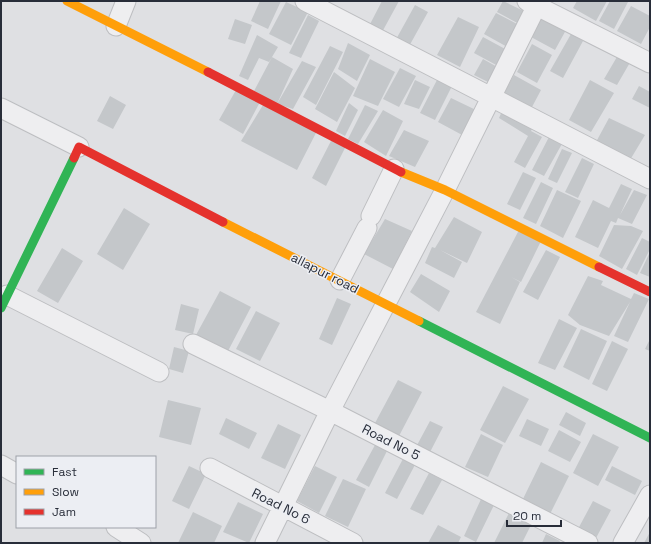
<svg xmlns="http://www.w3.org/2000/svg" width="651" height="544" font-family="'Space Grotesk',sans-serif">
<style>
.building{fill:#c4c7ca}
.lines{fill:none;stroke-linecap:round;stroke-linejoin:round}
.street-casing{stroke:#bdbec1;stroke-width:21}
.street{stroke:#eeeef0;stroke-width:19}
.fast{stroke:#30b455;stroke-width:9}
.slow{stroke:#ff9f0a;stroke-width:9}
.jam{stroke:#e5322d;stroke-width:9}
.labels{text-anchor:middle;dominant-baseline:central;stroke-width:3;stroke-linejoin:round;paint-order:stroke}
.street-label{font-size:13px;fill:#282d39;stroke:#eceef3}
</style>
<rect width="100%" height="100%" fill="#dfe0e3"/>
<!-- building -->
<path class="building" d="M260,1h21l-13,28 -17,-8z
M382,1h17l-18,33 -13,-6z
M503,1l25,12 -7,12 -24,-13z
M577,1h30l-11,20 -23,-13z
M610,1l18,1 -14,27 -15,-8z
M286,2l22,10 -17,33 -22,-11z
M415,5l13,7 -21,38 -13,-7z
M631,6l19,10v11l-9,17 -24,-13z
M496,13l27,14 -12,22 -27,-15z
M308,15l11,6 -18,37 -12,-5z
M458,17l21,10 -19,40 -23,-12z
M542,17l24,13 -11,20 -24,-13z
M235,19l17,6 -7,19 -17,-5z
M571,34l12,7 -20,37 -13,-7z
M257,35l21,12 -9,15 -10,-4 -11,22 -9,-4z
M483,37l24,13 -9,16 -24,-13z
M348,43l22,12 -13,26 -19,-12z
M532,44l20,11 -15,28 -20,-11z
M330,46l13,6 -27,53 -13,-8z
M621,50l11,9 -15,26 -13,-6z
M272,57l21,12 -16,35 25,-43 14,6 -23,42 -16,-5 -23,-13z
M370,59l25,13 -17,34 -25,-10z
M483,59l16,9 -9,15 -16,-8z
M400,68l16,8 -17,31 -16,-8z
M334,72l21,16 -18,34 -22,-13z
M514,75l27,15 -9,17 -28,-14z
M415,80l15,7 -11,22 -15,-5z
M437,80l15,6 -17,34 -15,-7z
M590,80l24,13 -23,39 -22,-12z
M639,86l11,6v16l-18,-9z
M236,90l24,12 -17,32 -24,-14z
M110,96l16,9 -13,24 -16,-8z
M451,98l25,12 -12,26 -26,-14z
M349,103l9,7 -13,26 -9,-5z
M263,105l54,26 -20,39 -56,-29z
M365,105l13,6 -20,33 -10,-5z
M504,107l31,16 -4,8 11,6 -17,31 -11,-6 14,-26 -29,-18z
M383,110l20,11 -17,35 -22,-14z
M609,118l36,17 -15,25 -34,-18z
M404,130l25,11 -14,26 -26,-11z
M550,135l13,7 -19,34 -12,-6z
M332,139l14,7 -20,40 -14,-8z
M562,149l10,4 -15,30 -9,-4z
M582,158l12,6 -16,34 -13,-6z
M523,172l13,6 -16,32 -13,-6z
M541,182l12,6 -17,36 -13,-6z
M621,184l11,5 -12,26 14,-25 13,5 -15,29 -14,-6 -2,5 -5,-2 -13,27 -23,-11 18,-37 16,8z
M557,190l24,11 -18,37 -23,-12z
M124,208l26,16 -27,46 -26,-16z
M454,217l28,15 -15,31 -27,-13 22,12 -8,16 -29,-15 7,-16 3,1z
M385,219l27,12 -19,38 -29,-15z
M614,225l17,1 12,5 -21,38 -23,-13z
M519,230l22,11 -20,41 -10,-5 9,5 -20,42 -24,-12z
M642,238l8,4v7l-13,26 -11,-6z
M62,248l21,13 -25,42 -21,-12z
M546,250l14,7 -22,43 -15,-8z
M650,252v25l-10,-4z
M421,274l29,17 -11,21 -29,-20z
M588,276l15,5 -2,4 30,14 3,-6 15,6 -21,43 -14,-6 16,-34 -21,34 -29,-11 -12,-10z
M220,291l31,16 -23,44 -32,-16z
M337,298l14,6 -19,41 -13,-6z
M181,304l18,5 -6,25 -18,-4z
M256,311l24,12 -20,38 -24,-12z
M559,319l18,9 -22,42 -17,-7z
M581,329l26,12 -18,39 -26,-13z
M650,339v12l-5,-2z
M612,341l16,8 -21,42 -15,-7z
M174,347l15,4 -6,22 -14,-4z
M398,380l24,12 -23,44 -24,-13z
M503,386l26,13 -24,44 -25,-13z
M168,400l33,8 -10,37 -32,-8z
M566,412l20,11 -6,13 -21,-11z
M226,418l31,15 -8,16 -30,-15z
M527,419l22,10 -8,17 -22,-10z
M430,421l13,6 -14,27 -13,-7z
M278,424l23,11 -16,34 -24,-11z
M559,430l22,12 -11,20 -22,-11z
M481,434l22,11 -15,32 -23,-10z
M593,434l26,13 -21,39 -25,-13z
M375,445l12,6 -18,36 -13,-7z
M405,455l12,6 -20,38 -12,-6z
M541,462l28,14 -19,38 -28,-13z
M189,466l17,8 -17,35 -17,-8z
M315,466l22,11 -18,36 -22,-12z
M612,466l30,15 -7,14 -30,-15z
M429,473l13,7 -19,35 -13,-6z
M343,479l23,10 -18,38 -23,-11z
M482,497l13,6 -19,39 -12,-6z
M593,501l18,9 -15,28 -18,-9z
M238,502l25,12 -14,29 -26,-11z
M193,512l29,14 -8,17h-36z
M509,513l23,10 -10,20h-28z
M438,525l23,12 -3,6h-30z
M650,532v11h-6z
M546,534l14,7 -1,2h-17z"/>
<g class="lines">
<!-- street casing -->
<g class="street-casing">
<path id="street" d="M305,1l345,178
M527,1l123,62
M116,26l10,-25
M1,108l78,39
M371,216l23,-47
M340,280l27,-52
M7,295l152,77
M193,344l137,67 258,132
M1,465l16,9
M210,468l143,75
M116,527l25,16
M265,543l65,-132 115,-221 94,-189
M623,543l27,-48"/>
</g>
<!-- street -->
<use href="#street" class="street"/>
<!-- fast -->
<path class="fast" d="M1,308l73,-150
M419,321l231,117"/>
<!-- slow -->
<path class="slow" d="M67,1l141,71
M401,172l44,18 154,77
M223,222l196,99"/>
<!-- jam -->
<path class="jam" d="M208,72l193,100
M74,158l5,-11 144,75
M599,267l51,25"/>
</g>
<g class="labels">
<!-- street labels -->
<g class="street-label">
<text transform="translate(325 273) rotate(27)">allapur road</text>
<text transform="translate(391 442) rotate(27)">Road No 5</text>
<text transform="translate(281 506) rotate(27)">Road No 6</text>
</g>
</g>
<!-- border -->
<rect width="651" height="544" fill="none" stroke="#282d39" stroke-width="4"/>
<!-- legend -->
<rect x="16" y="456" width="140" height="72" fill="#eceef3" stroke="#9ea1a9"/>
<rect x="24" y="469" width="20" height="6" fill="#30b455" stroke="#9ea1a9"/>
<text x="52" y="476" font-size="12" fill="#282d39">Fast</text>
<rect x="24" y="489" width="20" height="6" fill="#ff9f0a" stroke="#9ea1a9"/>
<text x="52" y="496" font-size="12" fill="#282d39">Slow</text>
<rect x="24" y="509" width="20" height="6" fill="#e5322d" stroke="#9ea1a9"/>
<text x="52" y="516" font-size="12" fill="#282d39">Jam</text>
<!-- scale -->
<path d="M507 520v6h54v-6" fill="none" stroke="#282d39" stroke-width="2"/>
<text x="513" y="520" font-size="12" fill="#282d39" stroke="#eceef3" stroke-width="3" paint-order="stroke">20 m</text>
</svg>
